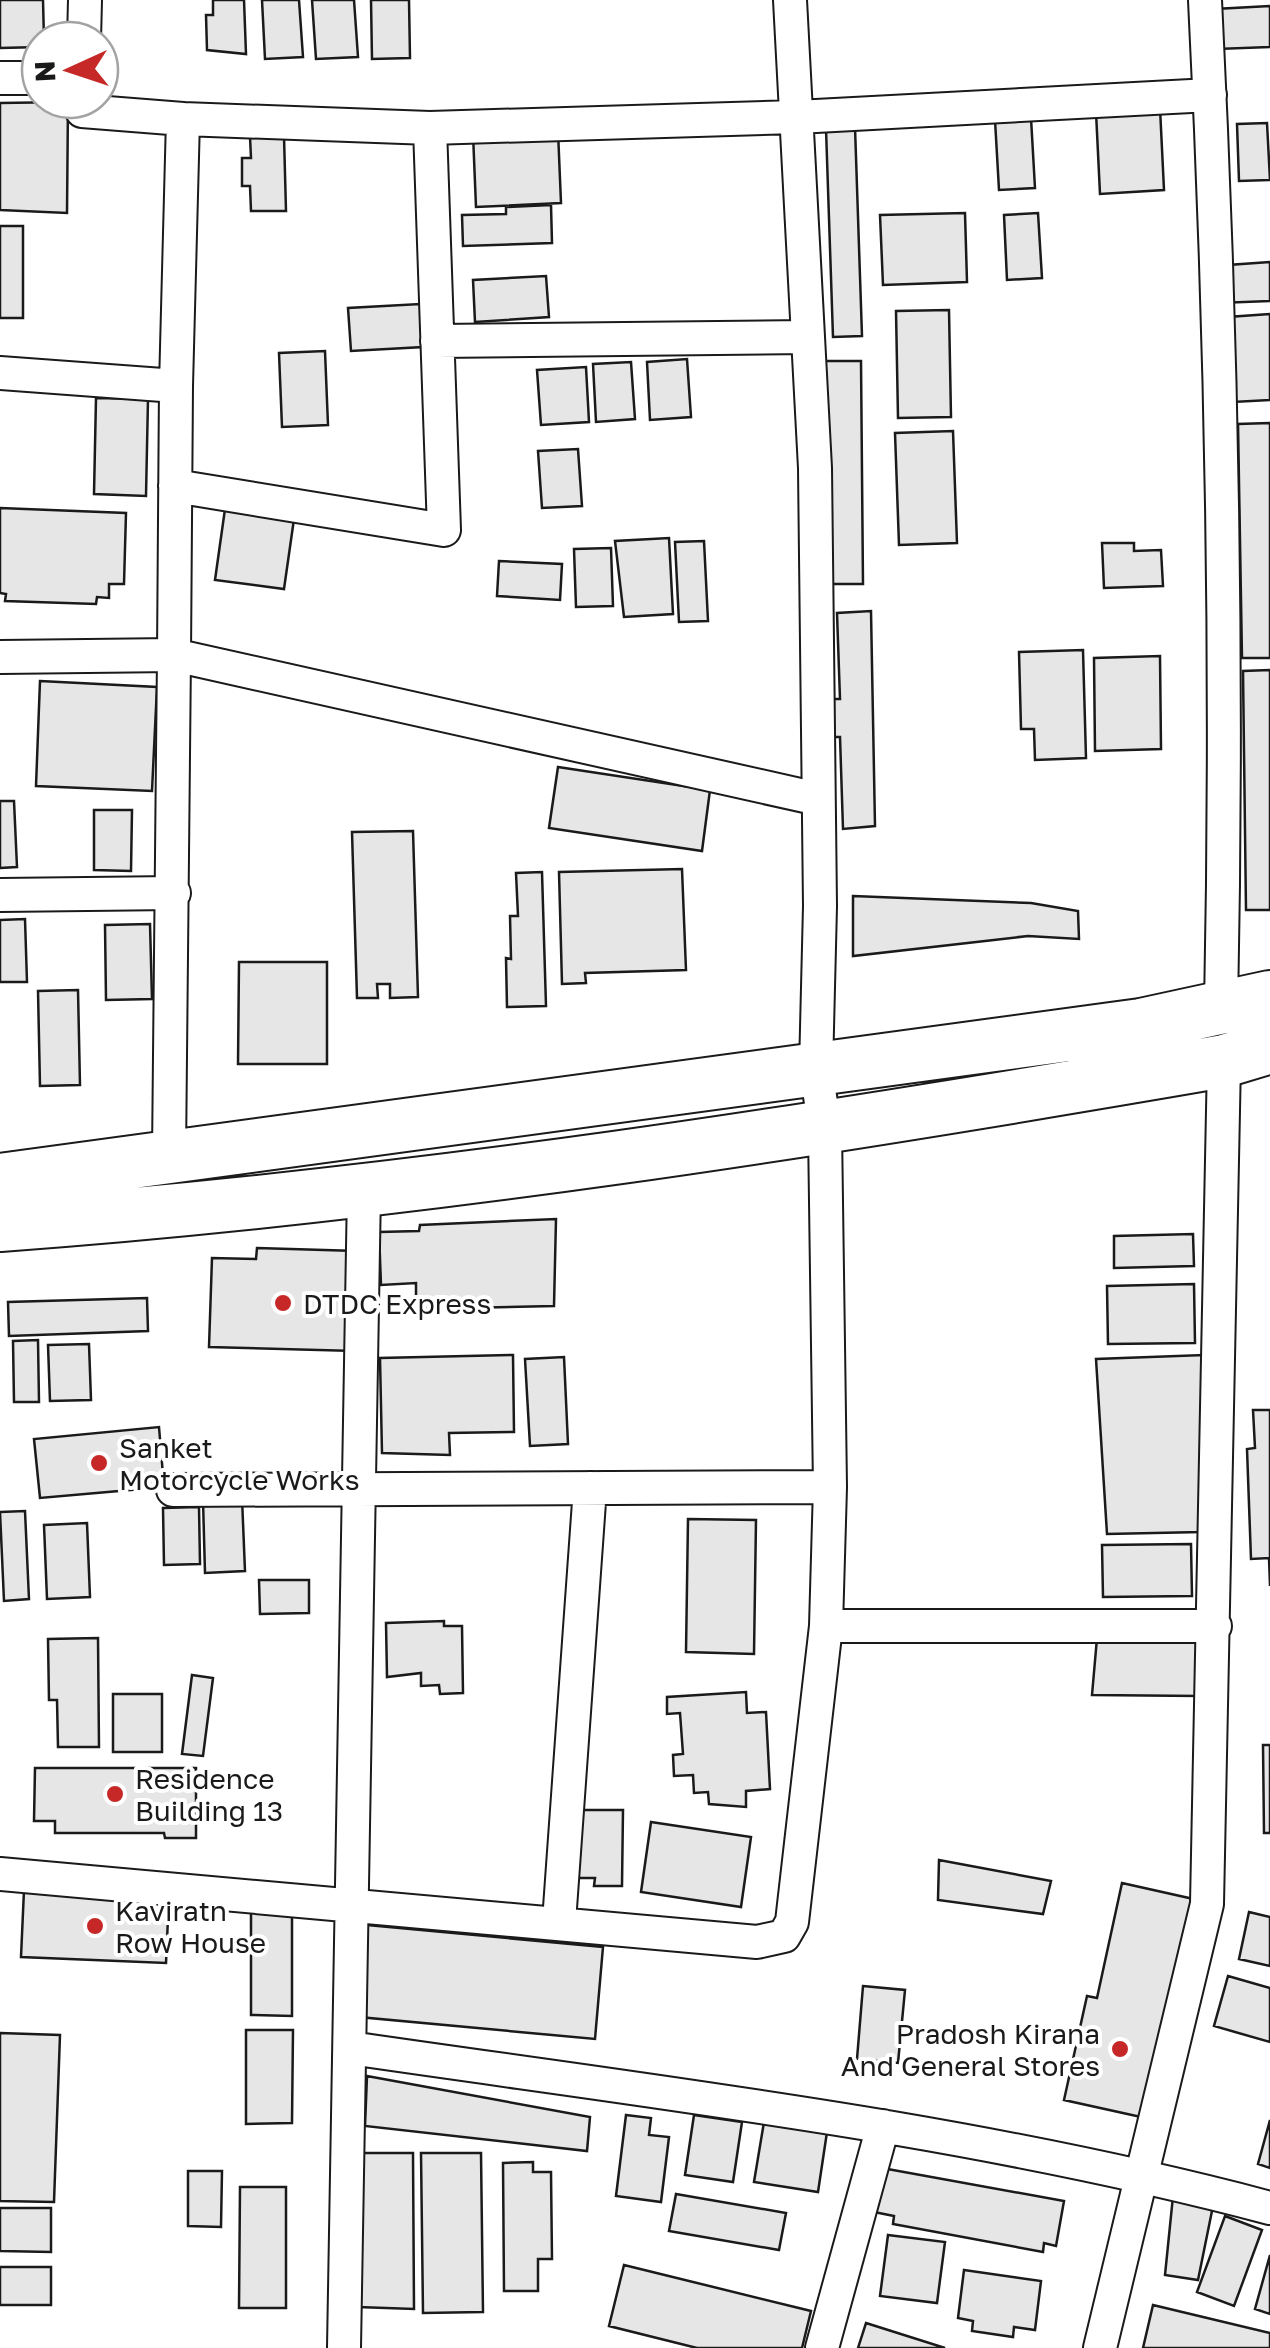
<svg xmlns="http://www.w3.org/2000/svg" width="1270" height="2348" font-family="'Golos Text',sans-serif">
<style>
.building{fill:#e6e6e6;stroke:#1a1a1a;stroke-width:2.5}
.lines{fill:none;stroke-linecap:round;stroke-linejoin:round}
.street-casing{stroke:#1a1a1a;stroke-width:36}
.primary-casing{stroke:#1a1a1a;stroke-width:56}
.street{stroke:#fff;stroke-width:32}
.primary{stroke:#fff;stroke-width:52}
.poi-dot{fill:#c62828;stroke:#fff;stroke-width:4}
.labels{text-anchor:middle;dominant-baseline:central;stroke-width:8;stroke-linejoin:round;paint-order:stroke}
.poi-label{font-size:28px;fill:#1a1a1a;stroke:#fff;text-anchor:start}
</style>
<rect width="100%" height="100%" fill="#fff"/>
<!-- building -->
<path class="building" d="M0,0h43l1,40h-4v7l-40,1z
M213,0h31l2,54 -39,-4 -1,-35h7z
M262,0h37l4,57 -38,2z
M312,0h42l4,57 -42,2z
M371,0h38l1,58 -38,1z
M1270,6v41l-53,2 -2,-40z
M68,102l-1,111 -67,-3v-107z
M1160,108l4,82 -64,4 -4,-82z
M1031,118l4,70 -36,2 -4,-70z
M1267,123l3,57 -31,1 -2,-57z
M855,127l7,209 -29,1 -7,-208z
M558,131l3,72 -85,4 -3,-73z
M284,136l2,75h-35l-1,-25h-8v-28h9l-1,-21z
M551,205l1,38 -89,3 -1,-31 44,-1v-7z
M965,213l2,69 -84,3 -3,-70z
M1038,213l4,65 -35,2 -3,-65z
M0,226h23v92h-23z
M1270,262v39l-51,2 9,-38z
M546,276l3,41 -74,5 -2,-42z
M420,304l3,43 -72,4 -3,-43z
M949,310l2,107 -53,1 -2,-107z
M1270,314v86l-37,2 -5,-85z
M325,351l3,74 -46,2 -3,-74z
M687,359l4,58 -41,3 -3,-58z
M824,361h37l2,223h-38z
M631,362l4,57 -39,3 -3,-58z
M586,367l3,55 -48,3 -4,-55z
M96,398l52,1 -2,97 -52,-2z
M1270,423v235h-28l-4,-234z
M953,431l4,112 -58,2 -4,-112z
M578,449l4,57 -40,2 -4,-57z
M0,508l126,5 -2,71h-15v14l-12,-1 -1,7 -91,-3 1,-7 -6,-1z
M225,509l69,10 -10,70 -69,-9z
M669,538l4,76 -49,3 -9,-76z
M704,541l4,80 -29,1 -4,-80z
M1102,543h32v8l27,-1 2,36 -59,2z
M611,548l2,58 -37,1 -2,-58z
M499,561l63,3 -2,36 -63,-4z
M871,611l4,215 -32,3 -3,-92h-6l-1,-38h7l-3,-86z
M1083,650l3,108 -51,2 -1,-31h-13l-2,-77z
M1160,656l1,93 -66,2 -1,-93z
M1270,670v240h-24l-3,-239z
M40,681l117,6 -5,104 -116,-5z
M558,767l152,23 -8,61 -153,-23z
M0,801h14l3,66 -17,1z
M94,810h38l-1,61 -37,-1z
M413,831l5,166 -28,1v-14h-13l1,14h-21l-5,-166z
M682,869l4,101 -101,3 1,10 -24,1 -3,-112z
M542,872l4,134 -39,1 -1,-49 5,1 -1,-43h8l-2,-43z
M853,896l178,7 47,8 1,28 -51,-3 -175,20z
M25,919l2,63h-27v-62z
M150,924l2,75 -46,1 -1,-75z
M239,962h88v102h-89z
M78,990l2,95 -40,1 -2,-95z
M556,1219l-2,87 -138,3v-26l-35,2 -2,-53 40,-1 1,-6z
M1193,1234l1,32 -80,2v-32z
M257,1248l100,3 -2,100 -146,-4 3,-89 44,1z
M1194,1284l1,59 -87,1 -1,-58z
M147,1298l1,33 -139,5 -1,-34z
M38,1340l1,62h-25l-1,-61z
M89,1344l2,56 -41,1 -2,-56z
M513,1355l1,77 -65,1 1,22 -68,-2 -2,-95z
M1204,1355l-3,177 -94,2 -11,-175z
M564,1357l4,87 -38,2 -5,-87z
M1253,1410h17v176l-1,-28 -18,1 -4,-110 8,-1z
M159,1427l5,60 -124,11 -6,-59z
M242,1498l3,73 -40,2 -2,-73z
M199,1507l1,57 -36,1 -1,-57z
M25,1511l4,88 -25,2 -4,-89z
M688,1519l68,1 -2,134 -68,-2z
M87,1523l3,74 -43,2 -3,-74z
M1191,1544l1,52 -89,1 -1,-52z
M259,1580h50v33l-49,1z
M444,1621v5h18l1,67 -23,1 -1,-9 -18,1v-13l-34,4 -1,-54z
M98,1638l1,109h-41l-1,-47h-8l-1,-61z
M1097,1638l102,2v56l-107,-1z
M192,1675l21,3 -10,78 -21,-2z
M746,1692l1,21 19,-1 4,77 -24,2v16l-37,-3 -1,-12 -14,1 -1,-18 -19,1 -1,-21 10,-1 -3,-41 -13,1v-17z
M113,1694h49v58h-49z
M1263,1745h7v88h-6z
M35,1768h161v70h-31l-1,-5h-109v-12h-21z
M571,1810h52l-1,76h-28l1,-8h-24z
M651,1822l100,15 -10,70 -100,-15z
M939,1860l112,21 -8,33 -105,-14z
M1122,1883l76,17 -48,219 -86,-19 23,-104 10,2z
M24,1890l145,5 -3,68 -145,-6z
M251,1912h41v104l-41,-1z
M1249,1912l21,5v49l-31,-7z
M367,1925l236,22 -8,92 -236,-22z
M1228,1976l42,12v54l-56,-16z
M863,1986l42,4 -7,73 -41,-4z
M246,2030h47l-1,93 -46,1z
M0,2033l60,2 -6,167 -54,-1z
M367,2076l223,41 -3,34 -222,-25z
M626,2115l25,3 -2,17 20,2 -8,65 -45,-6z
M694,2115l48,7 -9,60 -48,-7z
M1270,2120v48l-12,-4z
M764,2122l63,10 -9,60 -64,-10z
M359,2153h54l1,156 -56,-2z
M421,2153h60l2,159 -60,1z
M533,2162v10h18l1,87h-14v32h-34l-1,-128z
M882,2168l182,33 -8,45 -12,-3 -1,9 -150,-28 1,-8 -20,-4z
M188,2171h34l-1,56 -33,-1z
M240,2187h46v121h-47z
M676,2194l110,19 -7,37 -110,-19z
M1173,2196l40,10 -15,74 -33,-5z
M0,2208h51v44l-51,-1z
M1225,2216l37,14 -28,76 -37,-14z
M888,2235l57,7 -8,61 -57,-7z
M1270,2255v59l-15,-5z
M624,2265l187,46 -9,37h-105l-88,-22z
M0,2267h51v38h-51z
M964,2270l77,11 -6,49 -21,-3 -1,10 -41,-6 1,-10 -15,-3z
M1153,2305l117,28v15h-127z
M866,2323l79,25h-87z"/>
<g class="lines">
<!-- street casing -->
<g class="street-casing">
<path id="street" d="M1205,0c17,335 23,672 16,1008
M84,40l1,-40
M0,78h40
M82,100v11l101,8
M437,341l371,-4
M0,373l176,13 -2,269 -174,2
M176,386l7,-267 247,9
M175,486l269,44 -14,-402 367,-11 413,-22
M0,895l174,-2
M169,1156l5,-501 644,144
M173,1490l657,-3
M826,1626h389
M0,1874l757,68 27,-6 8,-14 34,-296 4,-139 -5,-357 -9,-61 4,-163 -5,-438 -25,-468
M559,1922l31,-434
M350,2048c308,45 619,80 920,160
M344,2348l20,-1158
M822,2348l61,-222
M1100,2348l107,-444 17,-843"/>
</g>
<!-- primary casing -->
<g class="primary-casing">
<path id="primary" d="M0,1180l1141,-155 129,-28
M0,1225c411,-30 818,-94 1224,-164l46,-14"/>
</g>
<!-- street -->
<use href="#street" class="street"/>
<!-- primary -->
<use href="#primary" class="primary"/>
</g>
<!-- markers -->
<g class="poi-dot">
<circle cx="283" cy="1303" r="10"/>
<circle cx="99" cy="1463" r="10"/>
<circle cx="115" cy="1794" r="10"/>
<circle cx="95" cy="1926" r="10"/>
<circle cx="1120" cy="2049" r="10"/>
</g>
<g class="labels">
<!-- poi labels -->
<g class="poi-label">
<text x="303" y="1303">DTDC Express</text>
<text x="119" y="1447">Sanket<tspan x="119" dy="32">Motorcycle Works</tspan></text>
<text x="135" y="1778">Residence<tspan x="135" dy="32">Building 13</tspan></text>
<text x="115" y="1910">Kaviratn<tspan x="115" dy="32">Row House</tspan></text>
<text x="1100" y="2033" text-anchor="end">Pradosh Kirana<tspan x="1100" dy="32">And General Stores</tspan></text>
</g>
</g>
<!-- north arrow -->
<g transform="translate(70 70) rotate(267)"><circle r="48" fill="#ffffff" stroke="#a3a3a3" stroke-width="2.5"/>
<path d="M0-8L18 38L0 25L-18 38Z" fill="#c62828"/>
<text y="-15" font-size="28" font-weight="bold" text-anchor="middle" fill="#1a1a1a">N</text>
</g>
</svg>
